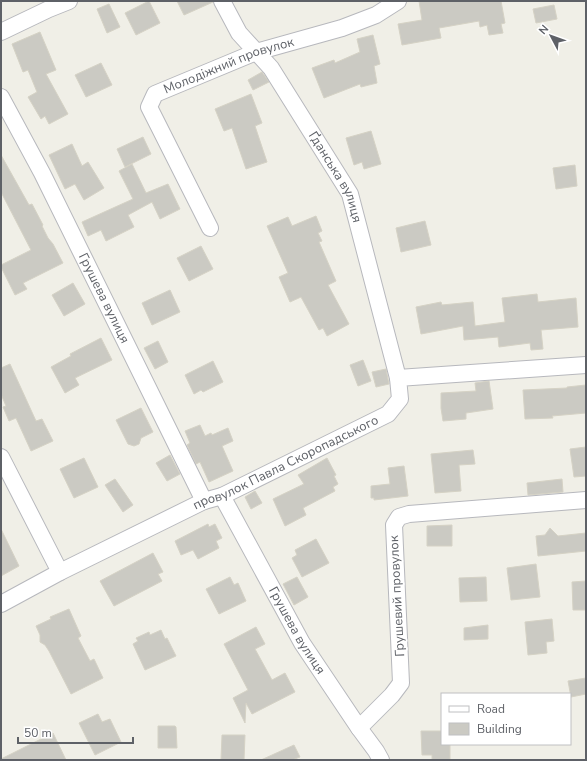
<svg xmlns="http://www.w3.org/2000/svg" width="587" height="761" font-family="'Nunito Sans',sans-serif">
<style>
.building{fill:#cbcac3;stroke:#d5d2c5}
.lines{fill:none;stroke-linecap:round;stroke-linejoin:round}
.minor-casing{stroke:#b7b8bd;stroke-width:18}
.minor{stroke:#fff;stroke-width:16}
.labels{text-anchor:middle;dominant-baseline:central;stroke-width:3.5;stroke-linejoin:round;paint-order:stroke}
.street-label{font-size:13px;fill:#5e6167;stroke:#fff}
</style>
<rect width="100%" height="100%" fill="#f0efe7"/>
<!-- building -->
<path class="building" d="M149,1l11,22 -24,12 -11,-22z
M177,1h36v1l-29,13z
M419,1h82l4,22 -4,1 2,9 -14,2 -2,-10 -7,2 -1,-6 -40,7 2,10 -39,7 -4,-21 24,-4z
M109,4l11,23 -13,6 -10,-24z
M554,5l3,14 -21,4 -3,-14z
M40,32l16,38 -10,4 22,40 -19,10 -4,-8 -4,3 -13,-22 9,-5 -9,-22 -5,2 -11,-28z
M373,35l7,29 -6,2 3,17 -16,4 -1,-3 -36,14 -12,-30 22,-8 1,3 25,-11 -3,-13z
M101,63l11,22 -26,12 -11,-22z
M262,72l7,10 -16,8 -5,-10z
M251,94l11,29 -7,3 12,36 -21,7 -14,-41 -8,3 -9,-22z
M371,131l10,33 -17,5 -2,-7 -8,3 -8,-27z
M143,137l8,17 -26,13 -8,-18z
M72,144l10,22 6,-4 16,26 -20,12 -9,-16 -10,5 -16,-34z
M1,155l28,50 3,-1 11,21 -1,1 6,12 5,6 10,19 -40,20 4,6 -12,6 -14,-28v-2l30,-15 -30,-58z
M132,164l14,29 22,-9 12,25 -20,10 -8,-17 -24,13 6,12 -28,14 -5,-11 -13,6 -6,-14 51,-23 -14,-28z
M575,165l2,21 -21,3 -3,-21z
M316,216l6,15 -4,2 4,8 -3,1 17,39 -8,4 21,39 -22,12 -4,-8 -4,2 -18,-33 -11,5 -11,-25 9,-4 -21,-47 21,-9 4,9z
M425,221l6,24 -30,7 -5,-24z
M201,246l12,23 -24,12 -12,-23z
M73,283l12,21 -21,12 -12,-21z
M170,290l10,22 -28,13 -10,-22z
M537,294l1,8 38,-4 2,29 -37,3 2,19 -12,1 -1,-7 -31,4 -1,-10 -34,3 -1,-14 -42,8 -5,-27 25,-5 1,3 31,-3 2,24 30,-4 -3,-24z
M101,338l11,22 -37,18 4,7 -14,8 -14,-26 20,-11 -1,-2z
M158,341l10,21 -13,7 -11,-21z
M363,360l8,21 -13,5 -8,-21z
M213,361l10,21 -20,10 -2,-2 -7,4 -9,-19z
M10,364l26,57 6,-2 11,22 -22,10 -15,-33 -7,3 -6,-14 3,-1 -5,-12v-26z
M386,369l3,15 -13,3 -4,-15z
M489,381l4,28 -27,4v6l-23,2 -2,-13v-15l35,-2 -1,-8z
M586,385v28l-34,3 1,2 -28,1 -2,-29 44,-2v-1z
M141,408l12,24 -12,6 -2,6 -5,2 -6,-2 -12,-24z
M200,425l5,11 6,-3 1,2 16,-7 5,13 -11,5 11,25 -24,11 -9,-20 -4,2 -9,-19 3,-2 -5,-12z
M586,447v29l-12,1 -4,-28z
M473,450l2,14 -16,1 2,26 -26,2 -4,-39z
M170,455l10,19 -13,7 -11,-18z
M84,458l14,29 -24,11 -14,-29z
M327,458l9,17 -2,1 4,8 -5,3 2,4 -32,17 3,7 -21,11 -12,-27 31,-15 -6,-9z
M404,466l4,30 -34,4v-2h-3v-12l19,-2 -2,-16z
M115,479l18,26 -10,7 -18,-27z
M562,479l1,13 -35,3 -1,-12z
M255,491l7,12 -11,6 -6,-12z
M208,524l1,3 6,-3 7,14 -6,3 3,7 -21,11 -5,-9 -12,5 -6,-14z
M452,525v21h-25v-20z
M550,528l8,8 28,-3v18l-48,5 -2,-20 9,-1z
M1,529l18,37 -18,10z
M316,539l13,24 -27,14 -10,-19 5,-3 -2,-5z
M153,553l10,19 -5,2 4,7 -48,25 -14,-25z
M536,564l4,33 -29,3 -4,-32z
M230,577l4,8 4,-2 8,18 -27,13 -13,-25z
M297,577l11,20 -14,8 -11,-21z
M486,577l1,24 -27,1 -1,-24z
M586,581v29h-13l-1,-28z
M69,609l12,27 -3,2 12,23 4,-2 9,19 -32,16 -22,-43 -4,-6 -5,-3v-7l-4,-9 15,-7 -1,-2z
M552,619l2,22 -8,1 1,11 -19,2 -3,-33z
M488,625v14l-24,1v-12z
M256,627l9,17 -10,5 17,31 13,-7 10,19 -43,22 -6,-11 -1,20 -12,-25 15,-8 -24,-46z
M161,630l4,9 2,-1 9,18 -31,14 -12,-26 5,-3 -2,-3 13,-6 1,3z
M586,678v16l-15,3 -3,-16z
M98,714l4,8 8,-3 11,23 -26,13 -16,-32z
M158,726h17l1,1 1,21h-19z
M421,731h21v13h8v16h-18v-5h-10z
M53,733l13,27h-65v-1z
M222,735h23l-1,25h-23z
M294,745l6,12 -8,3h-31z"/>
<g class="lines">
<!-- minor casing -->
<g class="minor-casing">
<g id="minor">
<path id="s1" d="M222,1l17,32 32,35 79,126 48,184"/>
<path d="M1,32l48,-23 20,-8"/>
<path id="s2" d="M1,97l41,76 162,328"/>
<path id="s3" d="M210,228l-61,-121 6,-13 101,-42 86,-24 34,-13 22,-14"/>
<path d="M1,457l59,115"/>
<path id="s4" d="M222,496l80,147 57,85 17,23 5,9"/>
<path id="s5" d="M1,604l59,-32 144,-71 18,-5 166,-82 12,-15 -2,-21 188,-13"/>
<path d="M359,728l33,-33 9,-12 -7,-158 5,-8 10,-3 177,-14"/>
</g>
</g>
<!-- minor -->
<use href="#minor" class="minor"/>
</g>
<g class="labels">
<!-- street labels -->
<g class="street-label">
<text stroke="none"><textPath href="#s3" startOffset="229">Молодіжний провулок</textPath></text>
<text stroke="none"><textPath href="#s1" startOffset="211">Ґданська вулиця</textPath></text>
<text stroke="none"><textPath href="#s2" startOffset="226">Грушева вулиця</textPath></text>
<text stroke="none"><textPath href="#s5" startOffset="318">провулок Павла Скоропадського</textPath></text>
<text transform="translate(397 596) rotate(-93)">Грушевий провулок</text>
<text stroke="none"><textPath href="#s4" startOffset="154">Грушева вулиця</textPath></text>
</g>
</g>
<!-- border -->
<rect width="587" height="761" fill="none" stroke="#5e6167" stroke-width="4"/>
<!-- legend -->
<rect x="441" y="693" width="130" height="52" fill="#ffffff" stroke="#bfc0c2"/>
<rect x="449" y="706" width="20" height="6" fill="#ffffff" stroke="#bfc0c2"/>
<text x="477" y="713" font-size="12" fill="#5e6167">Road</text>
<rect x="449" y="723" width="20" height="12" fill="#cbcac3" stroke="#bfc0c2"/>
<text x="477" y="733" font-size="12" fill="#5e6167">Building</text>
<!-- north arrow -->
<g transform="translate(551 36) rotate(311)" stroke="#ffffff" stroke-width="3" paint-order="stroke">
<path d="M0-3L7 15L0 10L-7 15Z" fill="#5e6167"/>
<text y="-6" font-size="11" font-weight="bold" text-anchor="middle" fill="#5e6167">N</text>
</g>
<!-- scale -->
<path d="M18 737v6h115v-6" fill="none" stroke="#5e6167" stroke-width="2"/>
<text x="24" y="737" font-size="12" fill="#5e6167" stroke="#ffffff" stroke-width="3" paint-order="stroke">50 m</text>
</svg>
